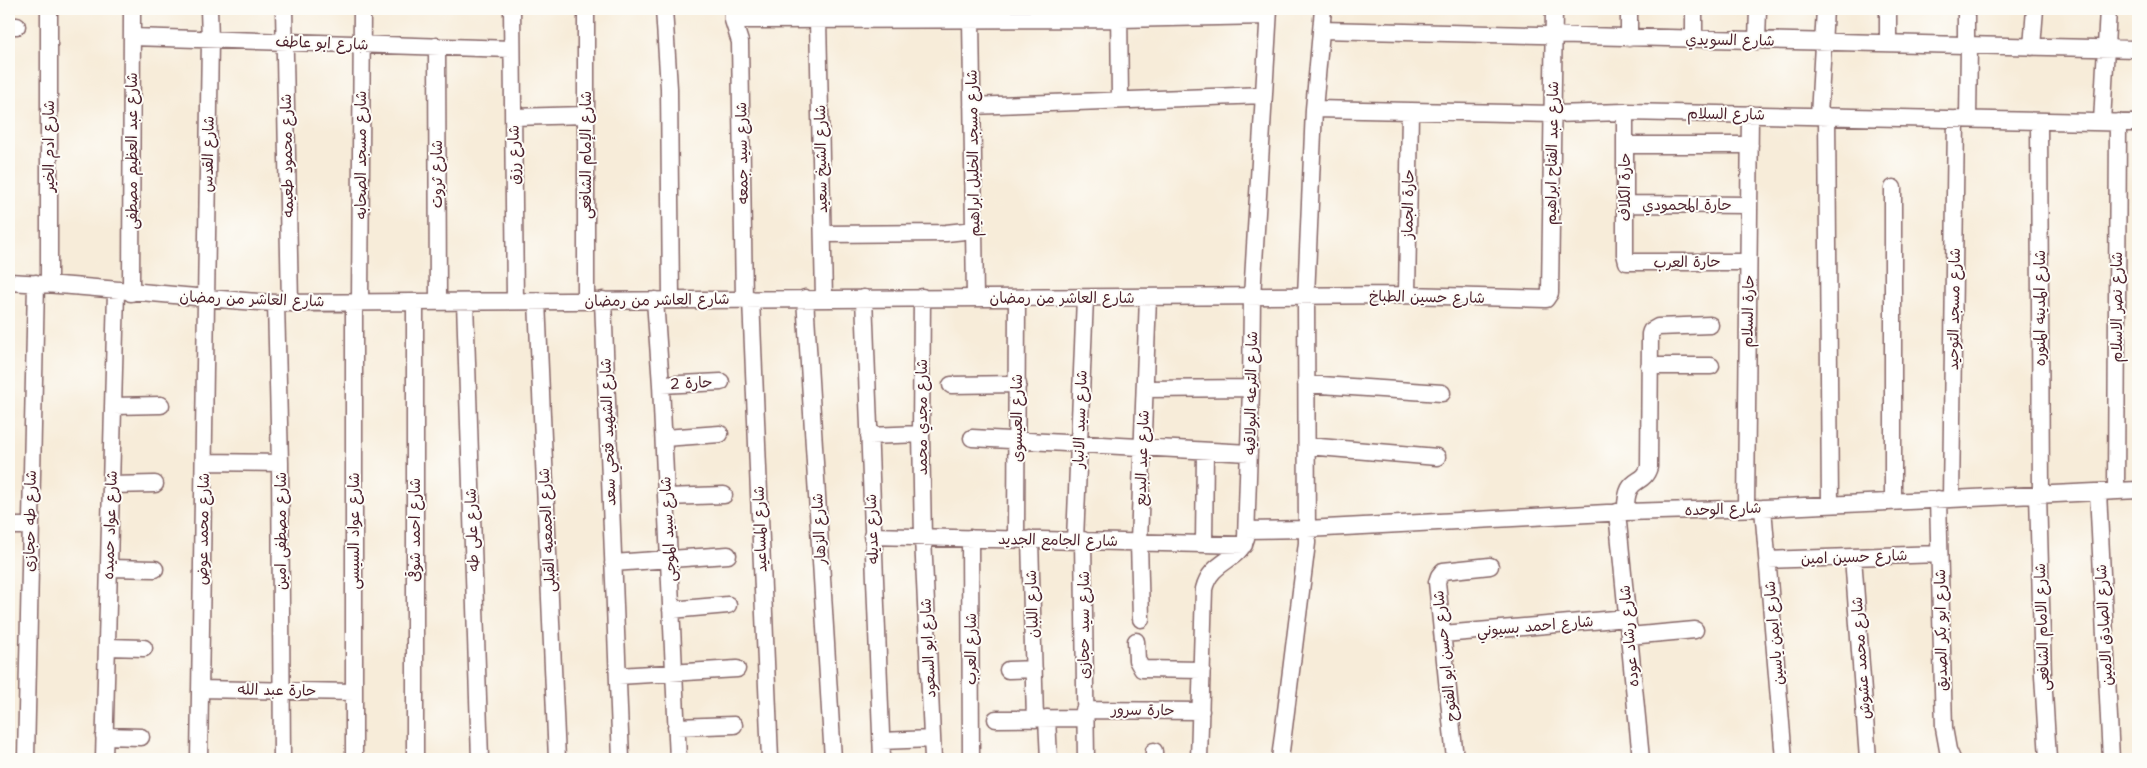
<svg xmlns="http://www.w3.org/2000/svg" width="2147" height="768" font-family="'Shantell Sans','Playpen Sans Arabic',sans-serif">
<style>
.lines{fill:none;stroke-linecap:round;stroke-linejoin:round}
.minor-casing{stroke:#876768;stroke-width:19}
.minor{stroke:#fff;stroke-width:16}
.labels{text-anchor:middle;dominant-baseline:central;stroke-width:4;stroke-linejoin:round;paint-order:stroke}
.street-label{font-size:15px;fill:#4a1f2b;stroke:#fdfcf7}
</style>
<rect width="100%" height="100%" fill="#fdfcf7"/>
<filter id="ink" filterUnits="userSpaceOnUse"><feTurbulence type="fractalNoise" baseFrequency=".02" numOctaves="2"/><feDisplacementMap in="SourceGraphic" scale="10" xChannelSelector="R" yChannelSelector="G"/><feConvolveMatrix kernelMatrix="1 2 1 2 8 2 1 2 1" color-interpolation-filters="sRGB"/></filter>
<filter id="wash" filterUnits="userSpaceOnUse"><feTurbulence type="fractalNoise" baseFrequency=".0096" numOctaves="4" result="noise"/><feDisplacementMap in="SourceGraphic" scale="20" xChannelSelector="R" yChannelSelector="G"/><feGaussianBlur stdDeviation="1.12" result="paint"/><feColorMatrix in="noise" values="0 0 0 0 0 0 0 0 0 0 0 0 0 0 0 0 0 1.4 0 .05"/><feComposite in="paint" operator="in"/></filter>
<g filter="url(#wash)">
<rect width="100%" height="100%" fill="#f7ecd9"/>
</g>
<g filter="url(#ink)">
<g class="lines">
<!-- minor casing -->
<g class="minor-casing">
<path id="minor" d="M284,9l6,294
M512,9l3,292
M664,9l5,79 2,211
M969,9l2,10 4,279
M1119,9l1,90
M1629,9v29
M1694,9v30
M733,11v9l7,22 4,257
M733,20l386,-1 149,-3
M818,20l6,278
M9,26h8
M1321,30l817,19
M132,37l380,12
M1757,41l1,-32
M1888,43v-34
M1966,45v-36
M437,46l1,256
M2032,47l3,-38
M972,106l292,-11
M1314,109l239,5 72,-2 513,11
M1625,112v142l2,8h121
M1819,116l6,-107
M1827,116l3,388
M513,117l73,-2
M1968,119l1,-74
M2039,121l2,373
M2102,122l6,-113
M1625,145h125
M1626,204l123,1
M823,234l123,-1 28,-3
M9,282c89,4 178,16 267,21l1131,-8 139,4 4,-6 4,-284
M49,284v-275
M131,293l1,-284
M1407,295l3,-183
M922,297l-1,137 2,103 10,222
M805,298l28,461
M864,298l18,461
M751,299l19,460
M586,300v-291
M603,300l18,459
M655,300l6,85 17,374
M537,301l20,458
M354,302v457
M360,302l2,-293
M465,302l15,457
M276,303l4,160 2,296
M1649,366h62
M1306,384l136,9
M661,385l60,-3
M951,385l67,-1
M1145,389l106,-1
M113,406l48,-1
M869,436l52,-2
M664,438l56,-4
M972,438l277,15
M1307,446l130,11
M204,462l76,1
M111,485l44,-1
M2116,491l2,-369
M2098,492l13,267
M2038,494l5,181 5,84
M666,497l58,-2
M1951,498l5,-379
M1938,499l6,229 4,22 4,9
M1893,501v-313
M1746,508l4,-394
M1763,508l21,251
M1617,512l24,247
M1626,512c-1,-39 17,-24 23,-45l1,-133 1,-3 7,-4 52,-2
M9,526h21
M1246,530l61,-1 319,-17 137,-4 375,-18
M872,536l372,9
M970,538l1,221
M1016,539l1,-241
M1030,539l5,180
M1075,540l10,-242
M1083,540l3,219
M1204,543l1,-92
M1853,557l15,202
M1768,560l171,-6
M613,563l115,-8
M109,568l46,1
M671,610l57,-5
M1141,619l-2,-77 9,-245
M1443,634l184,-16
M1629,636l66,-6
M1136,641l1,19 5,9 60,1
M107,647l37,1
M1008,670l26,-1
M618,676l119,-7
M200,689l154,3
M1084,710l117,1
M1047,718l2,41
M996,719l89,-1
M676,727l58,-2
M104,736l37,1
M881,741l51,-2
M26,759l10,-476
M104,759l12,-468
M199,759l11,-719 -1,-31
M415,759v-457
M1154,759v-8
M1199,759l5,-170c7,-29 35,-27 42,-51l5,-150 1,-91 17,-288
M1280,759l27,-216 -1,-246 8,-188 9,-100
M1455,759l-18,-177 2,-6 4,-5 47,-5"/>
</g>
<!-- minor -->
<use href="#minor" class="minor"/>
</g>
</g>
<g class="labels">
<!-- street labels -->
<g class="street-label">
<text transform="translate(1730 40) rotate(1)">شارع السويدي</text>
<text transform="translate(322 43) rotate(2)">شارع ابو عاطف</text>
<text transform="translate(1726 114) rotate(1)">شارع السلام</text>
<text transform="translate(49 146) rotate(-90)">شارع ادم الخير</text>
<text transform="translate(132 151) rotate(-90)">شارع عبد العظيم مصطفى</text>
<text transform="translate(742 153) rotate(-91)">شارع سيد جمعه</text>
<text transform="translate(973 153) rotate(-91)">شارع مسجد الخليل ابراهيم</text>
<text transform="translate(1552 153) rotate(-89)">شارع عبد الفتاح ابراهيم</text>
<text transform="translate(208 154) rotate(-89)">شارع القدس</text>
<text transform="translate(361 155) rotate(-90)">شارع مسجد الصحابه</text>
<text transform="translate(514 155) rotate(-91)">شارع رزق</text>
<text transform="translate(586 155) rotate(-90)">شارع الإمام الشافعى</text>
<text transform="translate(287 156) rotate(-91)">شارع محمود طعيمه</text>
<text transform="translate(821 159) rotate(-91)">شارع الشيخ سعيد</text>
<text transform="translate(437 174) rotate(-90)">شارع ثروت</text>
<text transform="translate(1625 187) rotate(-90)">حارة الكلاف</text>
<text transform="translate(1408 204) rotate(-89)">حارة الجماز</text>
<text x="1687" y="205">حارة المحمودي</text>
<text transform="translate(1687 262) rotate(-1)">حارة العرب</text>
<text transform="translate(1427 297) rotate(1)">شارع حسين الطباخ</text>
<text x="1062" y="298">شارع العاشر من رمضان</text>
<text transform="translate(252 299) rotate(2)">شارع العاشر من رمضان</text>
<text transform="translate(657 300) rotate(-1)">شارع العاشر من رمضان</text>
<text transform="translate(2117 307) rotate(-90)">شارع نصر الاسلام</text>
<text transform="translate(2040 308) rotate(-90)">شارع المدينه المنوره</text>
<text transform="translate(1954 309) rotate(-89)">شارع مسجد التوحيد</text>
<text transform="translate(1748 311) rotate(-89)">حارة السلام</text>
<text transform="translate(691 383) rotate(-3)">حارة 2</text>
<text transform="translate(1251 393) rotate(-89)">شارع الترعه البولاقيه</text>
<text transform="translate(922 417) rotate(-90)">شارع مجدي محمد</text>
<text transform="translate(1017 418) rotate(-90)">شارع العيسوى</text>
<text transform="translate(1080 419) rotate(-88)">شارع سيد الانبار</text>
<text transform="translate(608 432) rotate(-92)">شارع الشهيد فتحي سعد</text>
<text transform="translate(1142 458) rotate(-88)">شارع عبد البديع</text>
<text transform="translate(1723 509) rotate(-2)">شارع الوحده</text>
<text transform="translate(30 521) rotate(-89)">شارع طه حجازى</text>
<text transform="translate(110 525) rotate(-88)">شارع عواد حميده</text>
<text transform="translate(203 529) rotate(-89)">شارع محمد عوض</text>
<text transform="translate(668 529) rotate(-93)">شارع سيد الموجى</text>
<text transform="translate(760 529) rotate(-92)">شارع المساعيد</text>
<text transform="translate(819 529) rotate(-93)">شارع الزهار</text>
<text transform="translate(872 529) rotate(-92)">شارع عديله</text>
<text transform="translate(415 530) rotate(-90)">شارع احمد شوقى</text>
<text transform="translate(472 530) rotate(-92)">شارع على طه</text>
<text transform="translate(547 530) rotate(-93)">شارع الجمعيه القبلى</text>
<text transform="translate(281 531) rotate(-90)">شارع مصطفى امين</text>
<text transform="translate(354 531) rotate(-90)">شارع عواد السيسى</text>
<text transform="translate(1058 540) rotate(1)">شارع الجامع الجديد</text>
<text transform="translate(1854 557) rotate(-2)">شارع حسين امين</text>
<text transform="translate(1032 604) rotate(-92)">شارع اللبان</text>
<text transform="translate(1084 625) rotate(-90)">شارع سيد حجازى</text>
<text transform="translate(2104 625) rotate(-93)">شارع الصادق الامين</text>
<text transform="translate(1535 626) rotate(-5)">شارع احمد بسيوني</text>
<text transform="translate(2042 627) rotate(-92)">شارع الامام الشافعى</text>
<text transform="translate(1941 630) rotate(-91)">شارع ابو بكر الصديق</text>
<text transform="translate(1774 633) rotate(-95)">شارع ايمن ياسين</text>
<text transform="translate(1629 636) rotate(-95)">شارع رشاد عوده</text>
<text transform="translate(928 648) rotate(-93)">شارع ابو السعود</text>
<text transform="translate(971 649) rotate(-90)">شارع العرب</text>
<text transform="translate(1445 656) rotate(-96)">شارع حسن ابو الفتوح</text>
<text transform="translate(1861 658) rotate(-94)">شارع محمد عشوش</text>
<text transform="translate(277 690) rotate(1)">حارة عبد الله</text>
<text transform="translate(1143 710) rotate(1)">حارة سرور</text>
</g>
</g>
<!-- margin -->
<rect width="2147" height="768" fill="none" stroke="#fdfcf7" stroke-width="30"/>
</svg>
